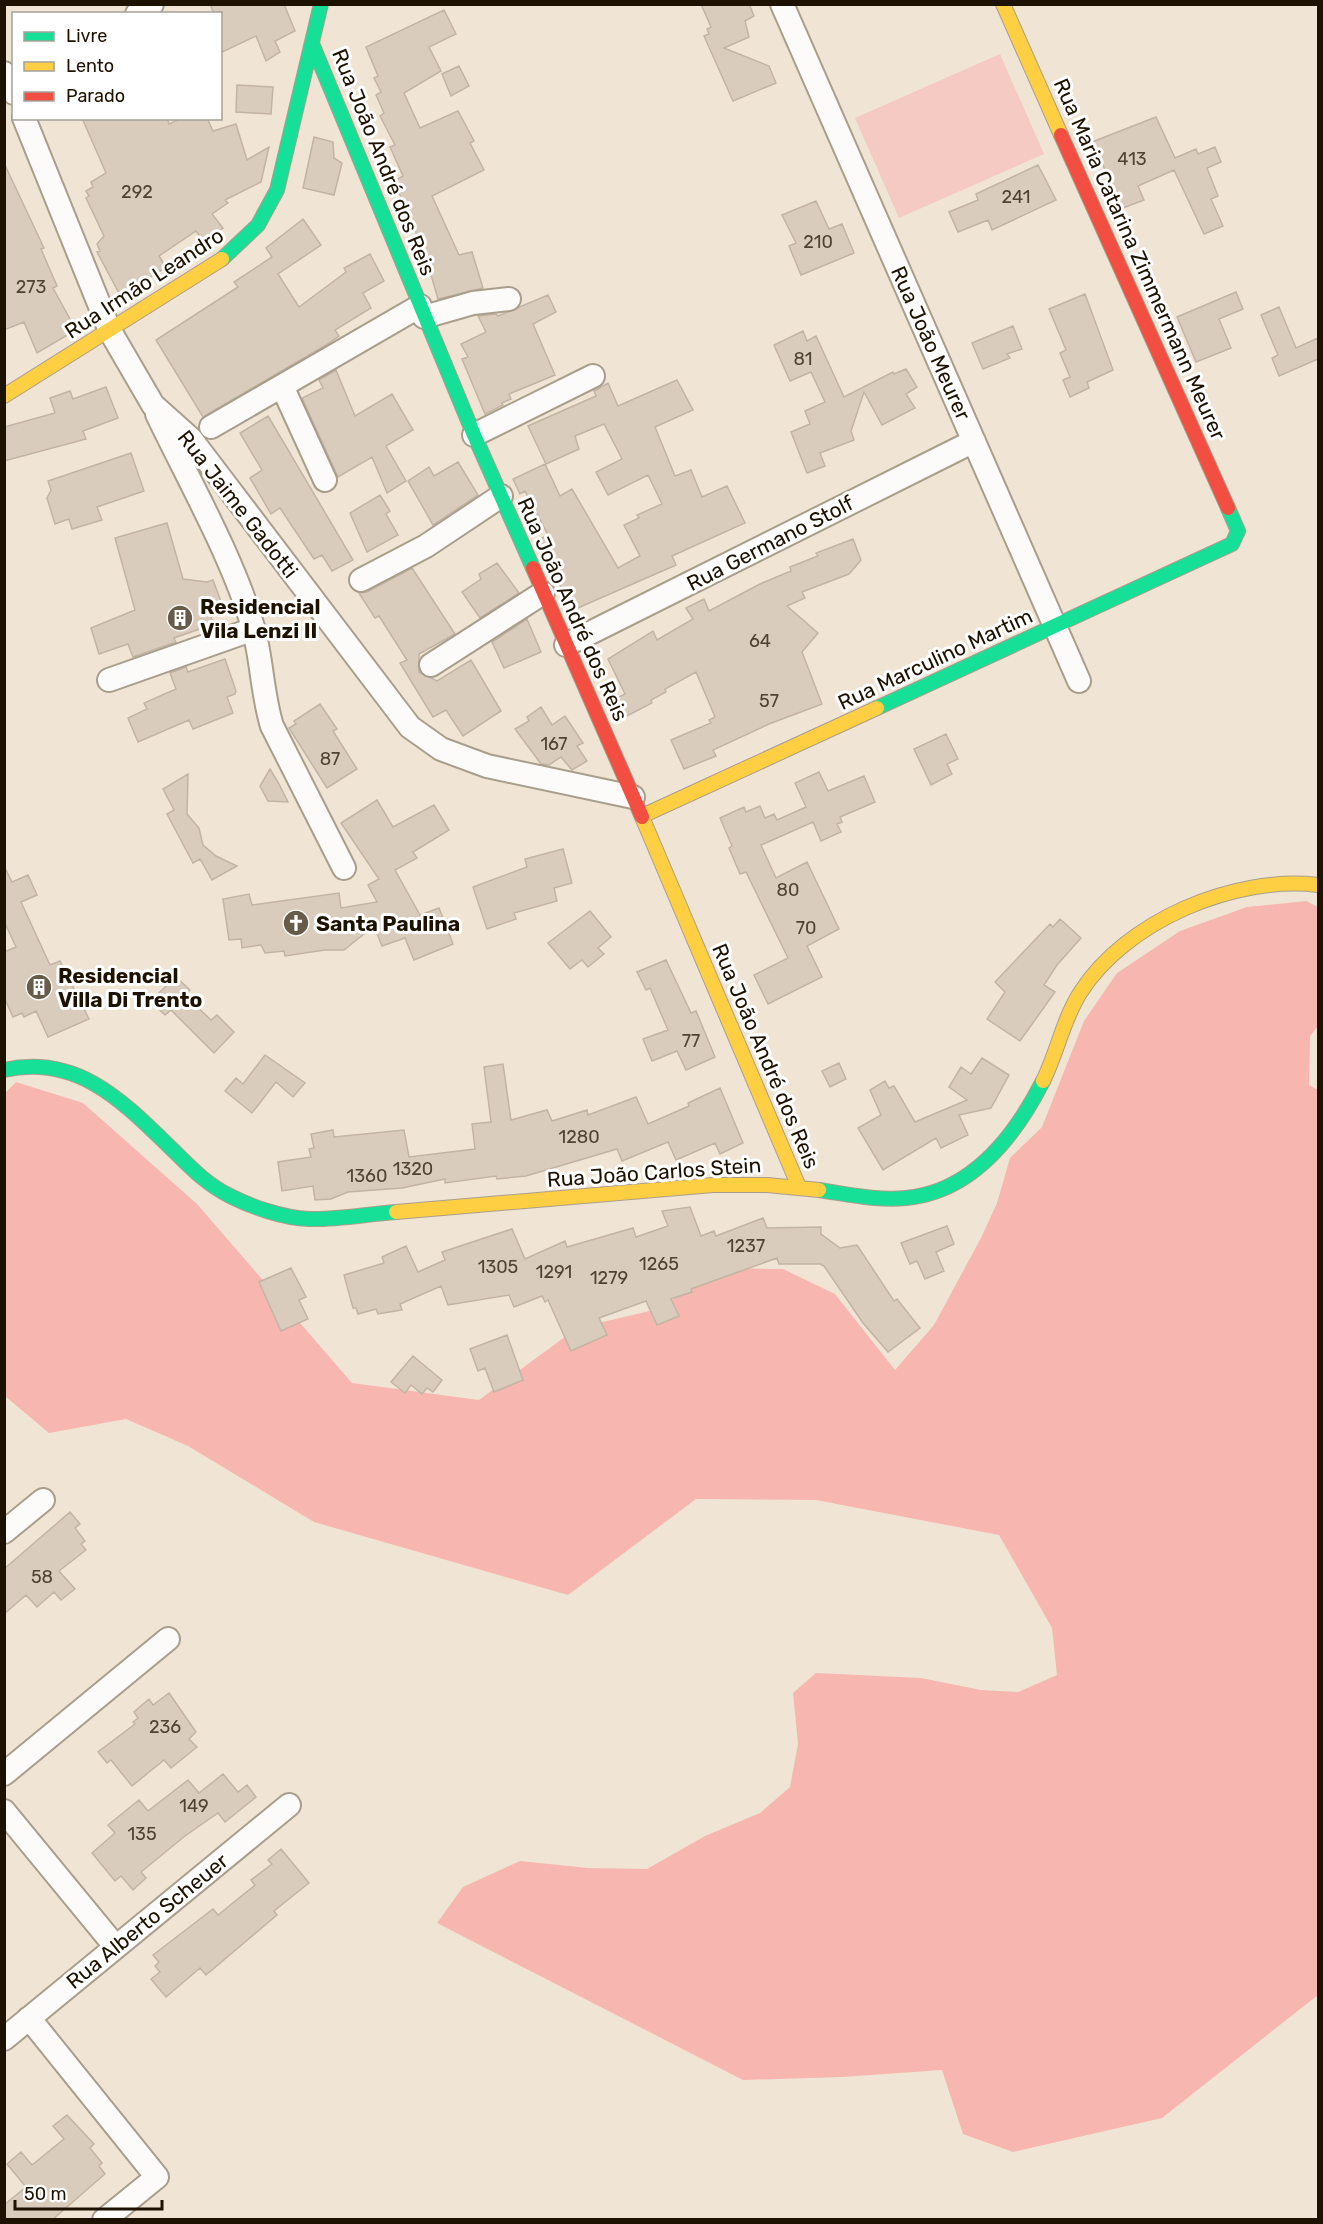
<svg xmlns="http://www.w3.org/2000/svg" width="1323" height="2224" font-family="Rubik,sans-serif">
<style>
.green{fill:#f4cac2}
.forest{fill:#f7b6af}
.building{fill:#daccbd;stroke:#c2b4a5;stroke-width:1.5}
.lines{fill:none;stroke-linecap:round;stroke-linejoin:round}
.street-casing{stroke:#a99e8c;stroke-width:26}
.fast-casing{stroke:#a99e8c;stroke-width:16}
.slow-casing{stroke:#a99e8c;stroke-width:16}
.jam-casing{stroke:#a99e8c;stroke-width:16}
.street{stroke:#fdfbf9;stroke-width:22}
.fast{stroke:#16e098;stroke-width:14}
.slow{stroke:#ffcf43;stroke-width:14}
.jam{stroke:#f24e42;stroke-width:14}
.labels{text-anchor:middle;dominant-baseline:central;stroke-width:6;stroke-linejoin:round;paint-order:stroke}
.number-label{font-size:18px;fill:#4e4231}
.street-label{font-size:21px;fill:#1d1100;stroke:#fff}
.poi-label{font-size:21px;font-weight:bold;fill:#1d1100;stroke:#fff;text-anchor:start}
</style>
<rect width="100%" height="100%" fill="#f0e5d4"/>
<!-- green -->
<path class="green" d="M1000,54l44,100 -145,64 -44,-100z"/>
<!-- forest -->
<path class="forest" d="M1306,901l12,6v119l-8,10 -1,49 9,5v905l-156,123 -149,34 -50,-18 -21,-64 -100,7 -99,3 -306,-157 26,-36 57,-26 68,7 59,1 58,-33 55,-23 30,-26 8,-43 -5,-51 23,-20 105,5 60,12 37,2 39,-17 -5,-47 -53,-93 -183,-35 -120,-1 -128,96 -254,-73 -126,-76 -62,-27 -77,14 -44,-37 -1,-302 12,-12 67,21 114,101 155,179 127,17 98,-72 81,-19 65,-41 60,1 52,25 60,76 39,-45 48,-89 15,-33 13,-45 32,-31 42,-106 33,-48 63,-42 67,-24z"/>
<!-- building -->
<path class="building" d="M210,4h74l11,27 -20,10 5,11 -14,9 -10,-25 -36,17v-39h-6z
M701,4h48l5,12 -9,5 4,16 -25,11 45,18 7,17 -43,18 -29,-65 5,-2 -2,-5 4,-2z
M444,10l12,24 -27,13 12,24 -37,22 16,35 38,-17 16,30 -4,2 14,27 -52,26 27,59 13,-3 11,36 -45,11 -13,-45 -31,-73 9,-5 -13,-29 5,-2 -15,-29 4,-3 -8,-18 5,-3 -7,-14 4,-2 -12,-29z
M459,66l10,20 -18,10 -9,-22z
M237,85l36,2 -2,27 -35,-2z
M1156,117l19,41 21,-9 2,5 17,-7 6,15 -14,6 11,28 -7,3 12,27 -19,8 -30,-64 -36,16 6,14 -21,8 -31,-66z
M82,118h85l2,6 13,-6h25l6,13 23,-7 11,36 22,-13 -8,35 -36,18 3,3 -16,11 11,14 -19,14 -8,-11 -37,25 7,11 -45,30 -24,-45 3,-1 -3,-7 7,-8 -18,-38 3,-2 -3,-5 7,-4 -2,-5 15,-9z
M314,137l19,5 1,16 8,5 -8,32 -31,-7z
M4,163l40,85 -3,1 16,37 -4,2 23,42 -39,23 -13,-31 -20,8z
M1038,165l18,35 -64,30 -4,-10 -30,12 -9,-20 29,-12 -2,-6z
M816,201l13,28 13,-5 12,29 -53,22 -12,-29 7,-3 -14,-28z
M303,219l18,26 -43,29 21,33 47,-35 -2,-4 26,-14 14,27 -21,12 8,15 -36,22 4,6 -13,9 -123,72 -47,-77 82,-53 -4,-5 38,-25 -6,-9z
M1236,292l7,17 -24,10 12,29 -35,14 -19,-45z
M1085,294l28,76 -26,12 2,6 -19,9 -7,-17 7,-3 -10,-24 6,-3 -17,-41z
M548,295l8,17 -23,12 22,51 -46,19 2,5 -9,4 1,2 -18,9 -23,-55 6,-2 -7,-13 25,-12 -8,-16 18,-2 2,2z
M1279,307l17,41 22,-10v21l-39,17 -7,-18 6,-3 -17,-40z
M1013,326l9,23 -15,5 3,4 -27,11 -11,-26z
M803,331l4,10 9,-5 28,61 49,-25 1,2 12,-5 11,18 -11,7 9,14 -33,17 -18,-33 -13,39 3,9 -34,13 5,13 -18,7 -16,-41 19,-8 -5,-13 20,-9 -14,-30 -21,9 -16,-36z
M336,370l19,46 37,-22 21,36 -27,16 20,35 -19,12 -15,-36 -34,20 -36,-79 21,-10 -4,-8z
M677,380l16,30 -38,17 20,49 16,-6 11,27 25,-11 18,37 -73,33 4,9 -105,46 -31,-72 8,-4 -23,-44 -5,3 -7,-15 32,-15 15,32 12,-7 46,79 22,-12 -16,-31 15,-7 -2,-3 25,-11 -14,-29 -40,20 -12,-23 26,-13 -18,-35 -29,12 4,13 -33,15 -18,-38 68,-30 -2,-5 14,-8 10,23z
M106,387l12,31 -35,13 3,8 -82,22v-34l51,-14 -5,-15 20,-7 3,8z
M268,416l85,144 -21,11 -10,-16 -8,4 -34,-51 -9,6 -21,-36 12,-8 -22,-37z
M131,453l13,38 -47,16 5,13 -30,9 -3,-10 -14,5 -8,-26 4,-8 -3,-9z
M458,462l20,33 -45,30 -25,-44 21,-14 5,9z
M380,495l10,16 -4,3 12,21 -31,17 -17,-39z
M167,523l16,56 24,3 6,-2 10,27 -14,5 5,12 -40,14 2,4 -43,15 -5,-13 -29,10 -8,-26 44,-18 -20,-72z
M853,539l8,21 -12,14 -47,18 3,6 -18,8 31,27 -16,19 20,52 -53,20 -56,26 3,6 -32,13 -13,-29 40,-17 -2,-3 6,-3 -19,-45 -31,17 1,3 -15,8 1,3 -29,15 -10,-18 12,-6 -17,-35 45,-28 4,9 36,-21 -7,-11 18,-9 5,12 51,-27 31,-13 -1,-4 28,-11 -2,-3z
M497,563l22,30 -39,25 -18,-26 19,-13 -2,-5z
M412,568l43,66 -36,20v18l18,9 34,-21 30,51 -38,25 -17,-26 -13,7 -33,-54 7,-3 -28,-44 -4,2 -16,-25 8,-1z
M527,619l14,33 -37,16 -12,-26z
M225,659l11,32 -1,3 -8,3 6,16 -40,16 -4,-9 -51,22 -10,-24 19,-9 -3,-6 32,-14 -6,-16 16,-6 2,5z
M320,704l17,25 -4,2 24,38 -30,19 -38,-60 7,-4 -2,-3z
M541,707l11,18 13,-9 18,27 -6,3 10,15 -15,9 -11,-13 -12,8 -8,-1 -26,-35 14,-8 -2,-4z
M946,734l12,25 -11,5 5,10 -21,11 -17,-36z
M270,769l9,15 9,18 -20,-1 -8,-15z
M819,772l9,19 36,-15 11,26 -35,15 2,5 -5,2 4,8 -20,9 -8,-19 -52,23 15,33 31,-16 32,67 -32,17 15,31 -54,27 -14,-29 34,-17 -42,-86 -6,2 -11,-26 3,-2 -12,-28 24,-11 2,5 14,-6 5,12 9,-4 3,6 29,-13 -11,-24z
M188,774l-1,40 12,14 4,17 13,11 21,10 -25,14 -12,-21 -7,4 -26,-49 7,-4 -11,-21z
M377,800l16,27 41,-22 15,25 -36,22 4,6 -22,12 25,45 19,-7 14,36 -39,16 -9,-22 -23,8 -8,-20 -30,24h-19l-40,6 -1,-5 -19,2 -4,-8 -19,3 -1,-9 -12,1 -6,-41 26,-5 3,11 87,-12 2,15 36,-6 -9,-17 11,-6 -38,-56z
M563,849l9,34 -18,5 3,13 -43,12 2,6 -29,10 -14,-42 54,-20 -2,-8z
M4,866l8,16 16,-7 9,20 -16,7 29,63 10,-4 29,58 -41,18 -12,-26 -12,6 -2,-4 -9,4 -9,-20v-45l12,-5 -12,-26z
M590,911l21,26 -13,11 6,6 -16,13 -6,-7 -12,9 -22,-26z
M1060,919l21,19 -24,27 -13,20 11,7 -35,49 -33,-22 18,-27 -10,-10 55,-58 3,3z
M666,960l25,53 5,-2 19,46 -29,13 -9,-19 -25,10 -9,-22 25,-9 -18,-42 -4,2 -9,-18z
M176,977l14,13 -5,5 26,25 6,-5 17,17 -20,21 -43,-43 -6,5 -15,-14z
M265,1055l40,28 -12,14 -17,-15 -24,31 -27,-22 11,-13 7,6z
M982,1058l27,17 -18,33 -32,7 9,20 -27,13 -5,-10 -53,32 -25,-42 23,-13 -11,-25 15,-9 4,7 5,-2 21,36 52,-22 -18,-13 12,-20 10,7z
M839,1063l7,16 -16,8 -8,-16z
M503,1064l8,56 36,-10 5,11 35,-11 1,5 48,-18 12,27 41,-18 -1,-3 32,-15 23,55 -23,11 -5,-11 -39,17 -8,-18 -46,19 -5,-12 -91,27 -29,3 -1,-3 -51,7v-4l-43,9 -54,4 -17,7 -16,1 -2,-14 -31,5 -4,-29 33,-5 -2,-8 5,-1 -3,-14 22,-4 1,7 70,-7 5,27 66,-8 -3,-25 19,-2 -7,-55z
M690,1207l11,29 13,-5 2,5 47,-18 4,10 54,-1v7l19,14 17,-3 37,56 3,-2 23,29 -32,24 -25,-29 -39,-57 -4,-2h-41l-2,-6 -86,31 1,3 -21,7 8,17 -22,9 -11,-24 -47,17 8,17 -36,16 -23,-51 -3,2 -3,-6 -28,11 -5,-12 -61,10 -7,-19 -41,18 2,6 -24,4 -2,-5 -18,5 -2,-6h-3l-9,-33 40,-12 -2,-6 24,-11 12,26 27,-12 -3,-8 70,-23 13,30 40,-18 2,6 66,-19 3,9 32,-11 -6,-15z
M947,1226l7,18 -18,8 8,19 -19,8 -8,-18 -7,3 -9,-21z
M291,1268l15,29 -7,3 9,19 -27,12 -22,-49z
M507,1335l16,45 -29,12 -9,-24 -7,3 -8,-22z
M413,1356l29,24 -9,12 -6,-4 -5,6 -11,-9 -6,8 -14,-11z
M70,1512l10,12 -5,4 10,13 -4,3 5,6 -27,21 16,18 -14,11 -7,-8 -17,15 -11,-12 -22,19v-45z
M169,1693l27,39 -7,7 8,8 -26,21 -7,-8 -32,26 -21,-26 -4,3 -9,-11 37,-28 -2,-2 5,-4 -4,-6 15,-13 4,6z
M223,1774l15,18 9,-7 9,12 -31,25 -7,-9 -33,23 -44,36 5,6 -13,12 -12,-14 -6,5 -23,-28 23,-20 -7,-8 31,-25 9,11 40,-31 11,13z
M281,1849l28,34 -35,28 3,4 -71,60 -6,-7 -34,29 -15,-18 9,-7 -5,-6 4,-4 -6,-7 60,-46 5,6 37,-30 -4,-5 21,-16 -4,-4z
M67,2115l27,29 -4,4 12,15 -3,3 6,8 -53,46h-48v-15l22,-18 -19,-23 14,-12 11,13 32,-26 -11,-13z"/>
<g class="lines">
<!-- street casing -->
<g class="street-casing">
<path id="street" d="M782,4l297,677
M137,14l15,-10
M4,73l10,20
M24,118l86,213 43,74 38,34 219,288 31,22 46,17 146,31
M424,317l49,-14 36,-4
M282,386l43,94
M157,414c32,67 76,144 96,213 9,32 9,67 19,99l72,142
M211,427l209,-121
M474,435l119,-59
M361,580l65,-34 75,-50
M566,645l408,-204
M431,665l112,-72
M109,680l145,-51
M4,1532l39,-32
M4,1774l164,-135
M4,1811l111,135
M29,2018l128,159 -53,43
M4,2039l285,-234"/>
</g>
<!-- fast casing -->
<g class="fast-casing">
<path id="fast" d="M313,46l161,389 59,133
M222,259l36,-34 19,-35 44,-186
M877,708l355,-164 6,-13 -10,-23
M4,1070c76,-17 122,35 172,83 17,17 32,32 54,43 22,11 53,22 79,23 28,1 58,-5 87,-7
M819,1190c28,4 58,11 87,8 66,-6 109,-62 137,-117"/>
</g>
<!-- slow casing -->
<g class="slow-casing">
<path id="slow" d="M1003,4l58,131
M4,396l218,-137
M642,816l235,-108
M642,817l157,370
M1043,1081c14,-28 20,-61 37,-88 46,-72 154,-118 238,-108
M396,1212l317,-27h54l52,5"/>
</g>
<!-- jam casing -->
<g class="jam-casing">
<path id="jam" d="M1061,135l167,373
M533,568l109,249"/>
</g>
<!-- street -->
<use href="#street" class="street"/>
<!-- fast -->
<use href="#fast" class="fast"/>
<!-- slow -->
<use href="#slow" class="slow"/>
<!-- jam -->
<use href="#jam" class="jam"/>
</g>
<!-- icons -->
<defs>
<g id="building-disc" transform="scale(1.35)"><circle r="9.5" fill="#675b4a" stroke="#fff"/><path d="M-4-6H4V6H1V3H-1V6H-4ZM-2.5-4.3h1.7v1.8h-1.7ZM.8-4.3h1.7v1.8H.8ZM-2.5-1h1.7V.8h-1.7ZM.8-1h1.7V.8H.8Z" fill="#fff"/></g>
<g id="church-disc" transform="scale(1.35)"><circle r="9.5" fill="#675b4a" stroke="#fff"/><path d="M-1.2-6h2.4v3.5h3.3v2.4h-3.3V6h-2.4V-.1h-3.3v-2.4h3.3Z" fill="#fff"/></g>
</defs>
<g fill-rule="evenodd">
<use href="#building-disc" x="180" y="618"/>
<use href="#church-disc" x="296" y="923"/>
<use href="#building-disc" x="39" y="987"/>
</g>
<g class="labels">
<!-- number labels -->
<g class="number-label">
<text x="1132" y="159">413</text>
<text x="137" y="192">292</text>
<text x="1016" y="197">241</text>
<text x="818" y="242">210</text>
<text x="31" y="287">273</text>
<text x="803" y="359">81</text>
<text x="760" y="641">64</text>
<text x="769" y="701">57</text>
<text x="554" y="744">167</text>
<text x="330" y="759">87</text>
<text x="788" y="890">80</text>
<text x="806" y="928">70</text>
<text x="691" y="1041">77</text>
<text x="579" y="1137">1280</text>
<text x="413" y="1169">1320</text>
<text x="367" y="1176">1360</text>
<text x="746" y="1246">1237</text>
<text x="659" y="1264">1265</text>
<text x="498" y="1267">1305</text>
<text x="554" y="1272">1291</text>
<text x="609" y="1278">1279</text>
<text x="42" y="1577">58</text>
<text x="165" y="1727">236</text>
<text x="194" y="1806">149</text>
<text x="142" y="1834">135</text>
</g>
<!-- street labels -->
<g class="street-label">
<text transform="translate(384 162) rotate(68)">Rua João André dos Reis</text>
<text transform="translate(1140 259) rotate(66)">Rua Maria Catarina Zimmermann Meurer</text>
<text transform="translate(144 283) rotate(-33)">Rua Irmão Leandro</text>
<text transform="translate(931 343) rotate(66)">Rua João Meurer</text>
<text transform="translate(238 504) rotate(52)">Rua Jaime Gadotti</text>
<text transform="translate(770 543) rotate(-27)">Rua Germano Stolf</text>
<text transform="translate(573 609) rotate(66)">Rua João André dos Reis</text>
<text transform="translate(935 659) rotate(-25)">Rua Marculino Martim</text>
<text transform="translate(766 1056) rotate(67)">Rua João André dos Reis</text>
<text transform="translate(654 1172) rotate(-4)">Rua João Carlos Stein</text>
<text transform="translate(147 1921) rotate(-39)">Rua Alberto Scheuer</text>
</g>
<!-- poi labels -->
<g class="poi-label">
<text x="200" y="606">Residencial<tspan x="200" dy="24">Vila Lenzi II</tspan></text>
<text x="316" y="923">Santa Paulina</text>
<text x="58" y="975">Residencial<tspan x="58" dy="24">Villa Di Trento</tspan></text>
</g>
</g>
<!-- border -->
<rect width="1323" height="2224" fill="none" stroke="#1d1100" stroke-width="12"/>
<!-- legend -->
<rect x="12" y="12" width="210" height="108" fill="#ffffff" stroke="#a5a099" stroke-width="1.5"/>
<rect x="24" y="32" width="30" height="9" fill="#16e098" stroke="#a5a099" stroke-width="1.5"/>
<text x="66" y="42" font-size="18" fill="#1d1100">Livre</text>
<rect x="24" y="62" width="30" height="9" fill="#ffcf43" stroke="#a5a099" stroke-width="1.5"/>
<text x="66" y="72" font-size="18" fill="#1d1100">Lento</text>
<rect x="24" y="92" width="30" height="9" fill="#f24e42" stroke="#a5a099" stroke-width="1.5"/>
<text x="66" y="102" font-size="18" fill="#1d1100">Parado</text>
<!-- scale -->
<path d="M15 2200v9h147v-9" fill="none" stroke="#1d1100" stroke-width="3"/>
<text x="24" y="2200" font-size="18" fill="#1d1100" stroke="#ffffff" stroke-width="4.5" paint-order="stroke">50 m</text>
</svg>
